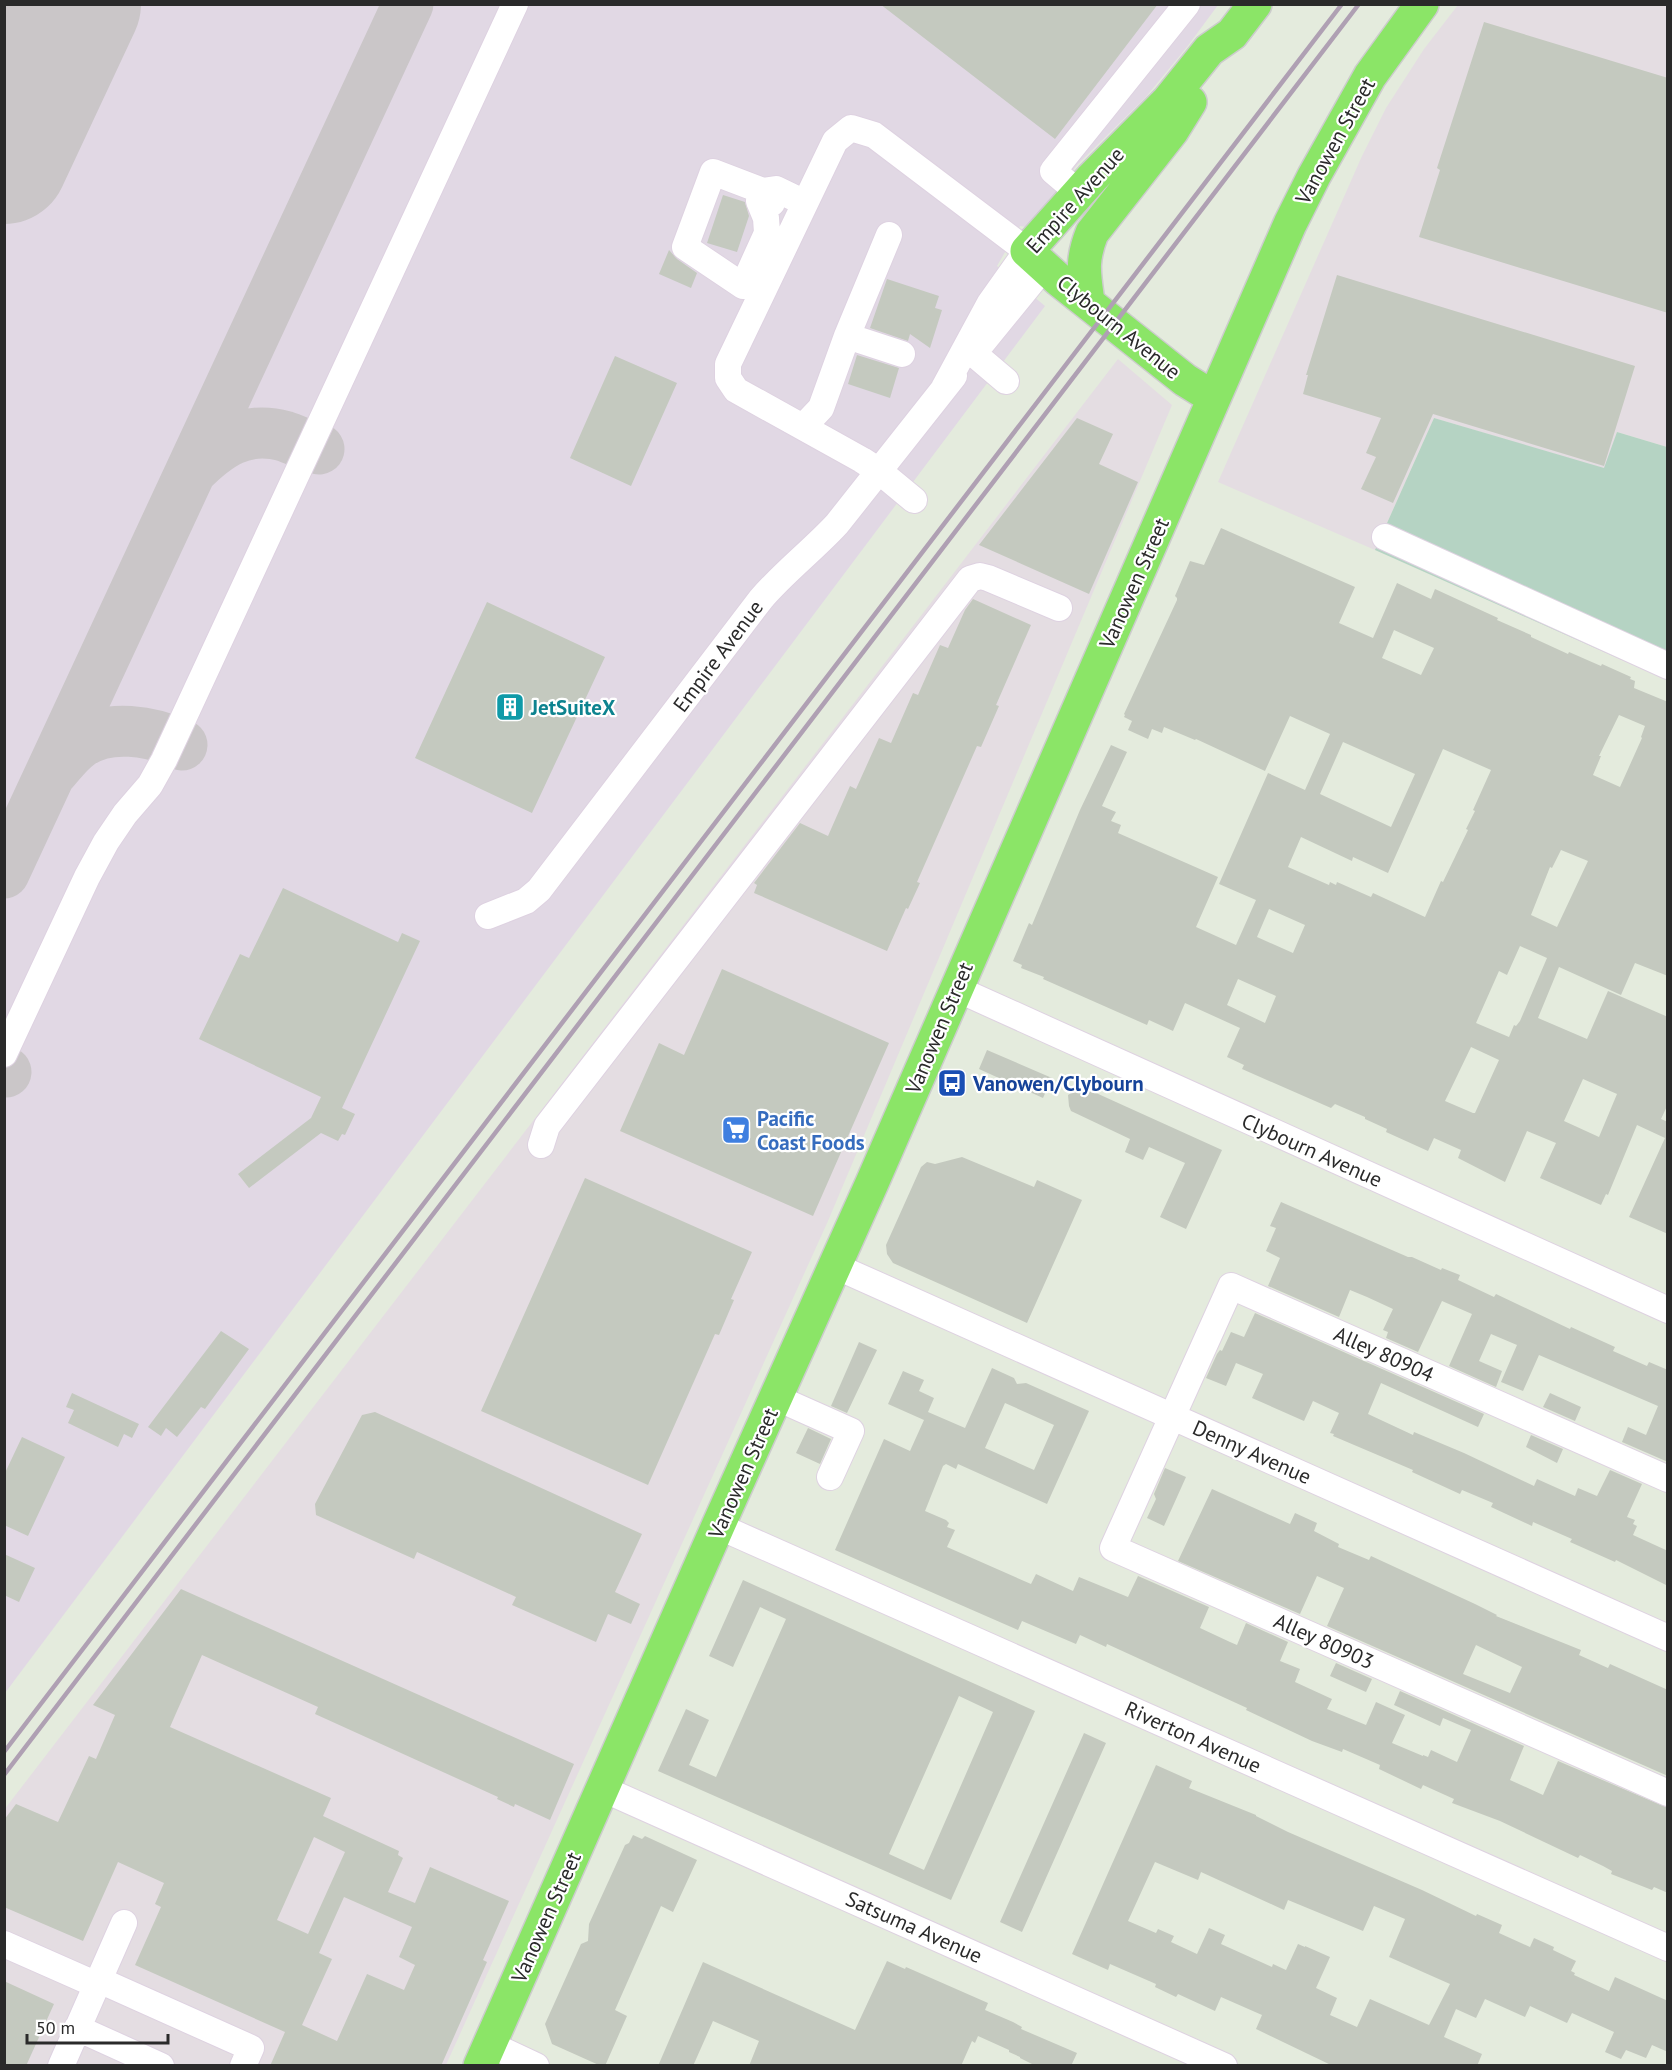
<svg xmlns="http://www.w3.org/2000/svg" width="1672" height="2070" font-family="'PT Sans',sans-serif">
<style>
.industrial{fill:#e4dde2}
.airport{fill:#e1d8e4}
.cemetery{fill:#b5d3c3}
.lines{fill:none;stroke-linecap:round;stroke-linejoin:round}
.taxiway{stroke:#cac6c8;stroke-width:51}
.runway{stroke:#cac6c8;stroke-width:128}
.building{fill:#c4c9bf;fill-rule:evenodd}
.minor-casing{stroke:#ded2e1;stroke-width:28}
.major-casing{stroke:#ccc;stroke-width:36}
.minor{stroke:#fff;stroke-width:26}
.major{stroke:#8be567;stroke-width:33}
.rail{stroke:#afa0b3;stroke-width:4.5}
.labels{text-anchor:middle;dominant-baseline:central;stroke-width:4.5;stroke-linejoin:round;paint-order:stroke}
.street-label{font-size:21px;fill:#2a2a2a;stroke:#fff}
.culture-label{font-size:21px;font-weight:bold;fill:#0d838f;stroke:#fff;text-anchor:start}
.transit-label{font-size:21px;font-weight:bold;fill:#164399;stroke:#fff;text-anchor:start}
.shop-label{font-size:21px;font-weight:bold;fill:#366cbe;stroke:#fff;text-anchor:start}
</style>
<rect width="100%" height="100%" fill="#e4ebdd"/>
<!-- industrial -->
<path class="industrial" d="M1458,5h209v442l-50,-15 -12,37 -171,-51 -59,132 -157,-68 144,-326 24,-48 38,-59z
M1118,359l54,46 -344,816 -382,844h-441l-1,-255z"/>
<!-- airport -->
<path class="airport" d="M5,5h1213l-31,42 -42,51 -68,67 -47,60 -3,2 -7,-1 -23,40 48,40 -1040,1387z"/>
<!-- cemetery -->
<path class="cemetery" d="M1434,418l170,50 13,-36 50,15v233l-292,-130z"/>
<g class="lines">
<!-- taxiway -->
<path class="taxiway" d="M191,471c26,-26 53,-46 93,-35 12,4 23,10 35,13
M53,771c8,-9 16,-20 26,-27 29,-21 73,-13 103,1
M4,873l404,-869
M4,1071l2,1"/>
<!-- runway -->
<path class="runway" d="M4,160l73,-156"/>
</g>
<!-- building -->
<path class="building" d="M880,4h278l-103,135z
M1484,22l184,56v235l-249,-76 21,-67 -3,-2z
M723,195l22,7 4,14 -12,36 -30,-9z
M669,250l8,9 20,14 -6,15 -32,-14z
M1337,275l298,91 -31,100 -171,-52 -40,89 -32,-14 15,-32 -10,-4 15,-35 -78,-24 5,-19h-2z
M887,279l52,17 -4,12 7,2 -12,38 -20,-14 -2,7 -38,-13z
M857,355l42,13 -9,30 -42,-14z
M615,356l62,27 -46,103 -61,-28z
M1077,418l36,16 -14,30 39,18 -49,112 -110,-49z
M1221,528l134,59 -16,36 34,15 24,-55 34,16 4,-10 63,29 -1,2 34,15v2l37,17 1,-2 32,14 1,-2 29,13 -1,2 5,2 -1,7 34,14v274l-33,-13 -14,32 -62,-28 -21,51 49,21 21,-48 60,26v87l-7,15 7,3v112l-39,-17 36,-79 -28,-13 -29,70 -2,-1 -5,11 -61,-27 16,-35 -29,-12 -22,51 -47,-24 3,-8 -27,-12 -6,13 -42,-19 1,-3 -22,-10v-2l-30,-13 -4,4 -89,-39 2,-4 -17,-8 13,-29 -55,-25 -12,28 -24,-11 -2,5 -104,-46 1,-2 -23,-9 1,-3 -9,-4 16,-38 3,2 48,-115 31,-65 16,7 -25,54 14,6 -5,9 10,4 -3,8 100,44 -22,50 40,18 20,-45 -37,-16 49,-111 37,17 25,-56 -40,-18 -25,55 -69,-32 -1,1 -31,-13 -2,6 -10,-4 -4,10 -20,-9 4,-9 -8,-4 1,-2 -1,-1 53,-114v-2l-2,-2 15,-35 14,4zM1394,630l40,18 -13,27 -39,-17zM1619,715l26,11 -4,11 1,1 -22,49 -27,-12 8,-19h-2zM1343,742l72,32 -24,53 -71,-33zM1443,749l48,21 -18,40 2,1 -9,18 2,1 -25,52 -2,-1 -16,36 -52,-24 -2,4 -34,-15 -1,3 -6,-3 -1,3 -41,-18 13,-30 51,24 1,-4 35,16zM1561,850l27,11 -31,66 -26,-12 19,-48 2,1zM1269,909l36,16 -12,28 -36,-16zM1520,946l27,12 -27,63 -4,5 -2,-1 -5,12 -33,-14 23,-52 8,4zM1238,979l38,17 -11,27 -38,-18zM1471,1047l28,13 -24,53h-2l-28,-12zM1583,1079l34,15 -18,43 -35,-16z
M973,599l58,26 -35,80 3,1 -18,41 -4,-1 -60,136 3,1 -12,26 -2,-1 -19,43 -133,-58 3,-8 -3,-2 46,-60 28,13 22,-50 6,3 23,-51 12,5 22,-50 5,2 22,-50 8,3 17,-38z
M487,602l118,55 -73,156 -117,-55z
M283,888l115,54 4,-9 18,8 -78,167 13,6 -10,21 -3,-1 -4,7 -17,-8 -72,55 -11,-14 73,-56 10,-21 -122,-58 41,-85 9,4z
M722,969l167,74 -76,173 -193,-85 39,-88 25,12z
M987,1050l65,28 -9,20 -64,-29z
M1079,1088h6l137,62 -36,79 -26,-12 25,-54 -36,-16 -6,13 -18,-8 5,-13 -59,-28 -2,-5 -1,-11z
M962,1157l72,30 3,-7 45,20 -55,123 -134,-60 -6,-9 -1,-9 35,-78 6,-5 8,2z
M585,1178l167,74 -21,47 3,1 -15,35 -4,-1 -67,151 -167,-74z
M1281,1202l127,55h4l29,13 1,-2 18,7 -2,5 36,17 2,-3 74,35 1,-2 44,20 -2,4 34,15 2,-4 19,8v92l-46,-20 6,-15 18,8 12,-29 -119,-51 -16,36 -22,-9 16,-37 -26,-11 -12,27 23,10 -6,16 -47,-21 23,-52 -30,-13 -24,51 -32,-14 2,-6 -5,-2 10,-21 -26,-12 -17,-7 -11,27 -71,-31 12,-28 -14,-7 10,-23 -6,-2z
M1255,1313l229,101 -6,13 -97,-44 -13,31 45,21 1,-3 50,21 70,33 3,-7 38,17 3,-8 19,8 13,-26 32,14 -15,33 8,3 -2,4 4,2 -4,9 35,16v35l-52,-26 -1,2 -45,-20 2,-3 -39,-17 -1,4 -41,-19 2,-4 -31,-13 -2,4 -48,-22 1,-2 -80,-34 1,-2 -4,-1 9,-20 -26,-12 -9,20 -52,-23 11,-24 -27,-11 -10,23 -20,-8 11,-24 3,-4 2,1 9,-19 13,5z
M221,1331l28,18 -44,60 -4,-2 -24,30 -11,-9 -5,8 -13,-9z
M859,1342l18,8 -30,63 -16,-7z
M992,1368l22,10 3,6 9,-1 63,28 -42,93 -89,-40 -2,5 -10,-5 -3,2 -18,45 21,9 3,3 -2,4 8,3 -8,17 84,37 5,-10 37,17 6,-14 49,20 10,-21 71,31 -9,21 30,14 7,3 9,-22 42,19 -8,19 20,8 -5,13 37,17 -5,10 39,16 10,-23 29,13 -13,28 31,13v-1l5,2 3,-7 26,12 14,-32 -28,-12 -3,8 -46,-21 6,-14 124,55 -14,34 33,15 15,-34 110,47v85l-14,-6 -2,3 -41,-16 1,-3 -9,-5 -23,-11 -2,3 -78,-37 -48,-18 2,-4 -31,-14 -2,4 -42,-20 1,-4 -37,-16 -1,3 -30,-11 -66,-31 1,-2 -140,-64 -1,3 -26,-12 -4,9 -54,-23 -4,9 -183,-80 49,-111 26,12 14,-31 -36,-16 15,-33 21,9 -5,11 15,7 -6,14 37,16zM1005,1403l49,22 -20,45 -49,-22z
M72,1393l67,31 -7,14 -8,-4 -6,13 -50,-24 6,-13 -8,-3z
M1550,1393l31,14 -6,14 -32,-14z
M375,1412l267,122 -27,58 25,12 -9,20 -23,-10 -12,28 -84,-37 4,-8 -99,-45 -3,7 -98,-44 -1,-11 47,-89z
M808,1428l23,11 -11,25 -24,-11z
M1531,1435l32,14 -6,14 -31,-16z
M22,1437l43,20 -37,79 -24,-11v-50z
M1165,1468l21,9 -22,49 -17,-8 9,-19 -2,-5z
M1212,1489l78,35 5,-11 22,10 -3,8 25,13 -1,3 31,13 2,-4 104,48 22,11 -1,1 85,34 -2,5 29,13 2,-4 58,26v86l-341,-150 17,-38 -27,-12 -17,38 -122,-53zM1476,1645l46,22 -12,26 -47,-19z
M4,1554l31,14 -16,34 -15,-7z
M743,1580l292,131 -84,189 -293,-129 28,-62 23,11 -20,45 27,12 70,-158 -26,-12 -27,60 -24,-11zM959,1696l34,16 -69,158 -35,-16z
M181,1589l393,175 -24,56 -35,-16 -1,3 -17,-8 1,-2 -183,-83 3,-7 -116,-52 -25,56 -7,16 161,71 -8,18 76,35 -1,4 5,3 -15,34 27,11 15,-36 79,34 -26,59 4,2 -46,104h-171l15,-34 -150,-67 26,-58 -6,-3 9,-21 -46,-21 -35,79 -79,-34v-87l12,-16 42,18 31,-66 7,3 19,-44 -22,-10zM314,1837l31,15 -37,82 -31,-14zM344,1897l68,30 -13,30 16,8 -11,25 -37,-16 -30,67 -35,-16 30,-66 -13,-6z
M1336,1663l36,16 -6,13 -36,-16z
M1084,1733l22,10 -84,189 -22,-10z
M1156,1765l36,16 -3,7 67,27v1l32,16 134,58 54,26 1,-2 25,11 -3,8 31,14 4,-9 20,9 -1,3 23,11 -5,10 4,2 -1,2 35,16 6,-14 53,24v51l-16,-7 -6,13 -20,-8 -5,9 -16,-7 9,-20 -42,-19 -5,10 -37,-17 -5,11 -40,-18 -9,19 -20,-9 -12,28 38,17 -5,12h-144l-77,-37 6,-14 -41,-18 -6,14 -37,-17 -2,3 -21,-10 1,-3 -46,-20 -2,6 -36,-16zM1155,1862l43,18 3,-8 83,38 4,-10 75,31 11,-25 31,13 -16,38 61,27 -21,41 -59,-26 -13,28 -27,-12 7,-17 -21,-10 14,-31 -25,-11v1l-7,-3 -12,26 -13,-6 -1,3 -51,-23 4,-9 -16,-7 -12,26 -26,-12 3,-6 -16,-7 -2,4 -28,-12z
M633,1835l9,4 3,-3 52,24 -24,52 -12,-6 -46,104 12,6 -22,50h-4l-49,-22 -7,-20 36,-80 7,-3 1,-17 36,-79 4,-2z
M887,1961l18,8 1,-2 82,36 -3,7 28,12 9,5 -1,2 56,24 -6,13h-35l-16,-8v-1l-11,-5v-2l-31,-14 -3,7 -3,-2 -11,25h-212l10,-25 -46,-20 -20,45h-35l45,-104 152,68z
M4,1981l50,23 -28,62h-22z"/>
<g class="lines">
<!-- minor casing -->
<g class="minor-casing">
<path id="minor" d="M713,172l50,19 -4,10 7,17 1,15 -24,53 -58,-39z
M1079,193l-26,-22 134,-167
M772,203l-9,-12 13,-2 29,14
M847,336l55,18
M978,348l66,-81
M973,353l33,28
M803,427l18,-19 26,-72 42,-101
M914,500l-35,-29 -17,-11 -126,-70 -8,-12v-14l107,-223 16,-13 23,7 153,116 -37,52 -46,85
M1385,537l283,129
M488,916l38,-15 13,-11 222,-291c23,-27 52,-49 76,-75l117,-148
M957,989l711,321
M4,1054l83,-177 19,-35 19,-28 25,-29 14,-25 351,-756
M541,1145l6,-19 423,-547 10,-3 8,2 71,30
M835,1266l833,372
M777,1398l74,33 -21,46
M1668,1479l-437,-193 -118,262 555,245
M718,1526l950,422
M603,1789l621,277
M4,1944l93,41
M99,1980l152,68 -8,18
M77,2028l84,38
M489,2044l47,22
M61,2066l63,-143"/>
</g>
<!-- major casing -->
<g class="major-casing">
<path id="major" d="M1088,302c-4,-29 -7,-41 4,-69l80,-102 18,-29
M1214,398l-29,-18 -126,-100 -32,-29 65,-73 76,-77 41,-51 23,-16 23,-30
M480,2066l238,-540 154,-343 418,-959 24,-48 56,-100 52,-72"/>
</g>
<!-- minor -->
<use href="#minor" class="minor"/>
<!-- major -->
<use href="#major" class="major"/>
<!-- rail -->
<path class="rail" d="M4,1752l1338,-1748
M4,1775l1355,-1771"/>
</g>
<!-- icons -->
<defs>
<g id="building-square" transform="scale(1.5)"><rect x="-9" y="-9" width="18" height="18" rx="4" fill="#0f9aa8" stroke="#fff"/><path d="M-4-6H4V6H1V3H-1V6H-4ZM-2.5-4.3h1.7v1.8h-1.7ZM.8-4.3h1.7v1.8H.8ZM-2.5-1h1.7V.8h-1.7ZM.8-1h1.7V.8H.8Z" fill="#fff"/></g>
<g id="bus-square" transform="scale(1.5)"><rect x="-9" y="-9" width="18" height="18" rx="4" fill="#1a4fb4" stroke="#fff"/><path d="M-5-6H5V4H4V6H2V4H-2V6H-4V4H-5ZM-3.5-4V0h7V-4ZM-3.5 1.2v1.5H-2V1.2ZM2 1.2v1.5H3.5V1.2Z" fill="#fff"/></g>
<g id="supermarket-square" transform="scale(1.5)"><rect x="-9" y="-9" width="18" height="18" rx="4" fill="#3f7fe0" stroke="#fff"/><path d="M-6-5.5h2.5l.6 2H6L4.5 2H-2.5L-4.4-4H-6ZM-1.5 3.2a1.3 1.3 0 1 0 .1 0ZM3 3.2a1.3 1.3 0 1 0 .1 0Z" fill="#fff"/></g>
</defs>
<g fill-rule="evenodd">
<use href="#building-square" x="510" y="707"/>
<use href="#bus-square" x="952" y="1083"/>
<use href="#supermarket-square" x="736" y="1130"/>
</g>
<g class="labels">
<!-- street labels -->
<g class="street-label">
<text transform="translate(1335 141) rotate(-61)">Vanowen Street</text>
<text transform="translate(1075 200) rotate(-48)">Empire Avenue</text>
<text transform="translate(1119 327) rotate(39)">Clybourn Avenue</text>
<text transform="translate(1134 583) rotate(-66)">Vanowen Street</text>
<text transform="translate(718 656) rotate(-53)">Empire Avenue</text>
<text transform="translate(939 1028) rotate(-67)">Vanowen Street</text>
<text transform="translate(1312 1150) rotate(24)">Clybourn Avenue</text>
<text transform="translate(1384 1354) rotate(24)">Alley 80904</text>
<text transform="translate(1252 1452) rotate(24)">Denny Avenue</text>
<text transform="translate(743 1473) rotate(-66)">Vanowen Street</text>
<text transform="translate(1324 1641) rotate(24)">Alley 80903</text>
<text transform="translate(1193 1737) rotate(24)">Riverton Avenue</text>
<text transform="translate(546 1917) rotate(-66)">Vanowen Street</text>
<text transform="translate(914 1927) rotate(24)">Satsuma Avenue</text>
</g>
<!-- culture labels -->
<g class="culture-label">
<text x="531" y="707">JetSuiteX</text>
</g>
<!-- transit labels -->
<g class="transit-label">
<text x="973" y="1083">Vanowen/Clybourn</text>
</g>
<!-- shop labels -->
<g class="shop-label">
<text x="757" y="1118">Pacific<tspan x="757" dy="24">Coast Foods</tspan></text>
</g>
</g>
<!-- border -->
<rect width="1672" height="2070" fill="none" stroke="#2a2a2a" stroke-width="12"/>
<!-- scale -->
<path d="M27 2034v9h141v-9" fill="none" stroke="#2a2a2a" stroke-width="3"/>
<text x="36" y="2034" font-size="18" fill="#2a2a2a" stroke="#ffffff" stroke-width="4.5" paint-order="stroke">50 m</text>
</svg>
